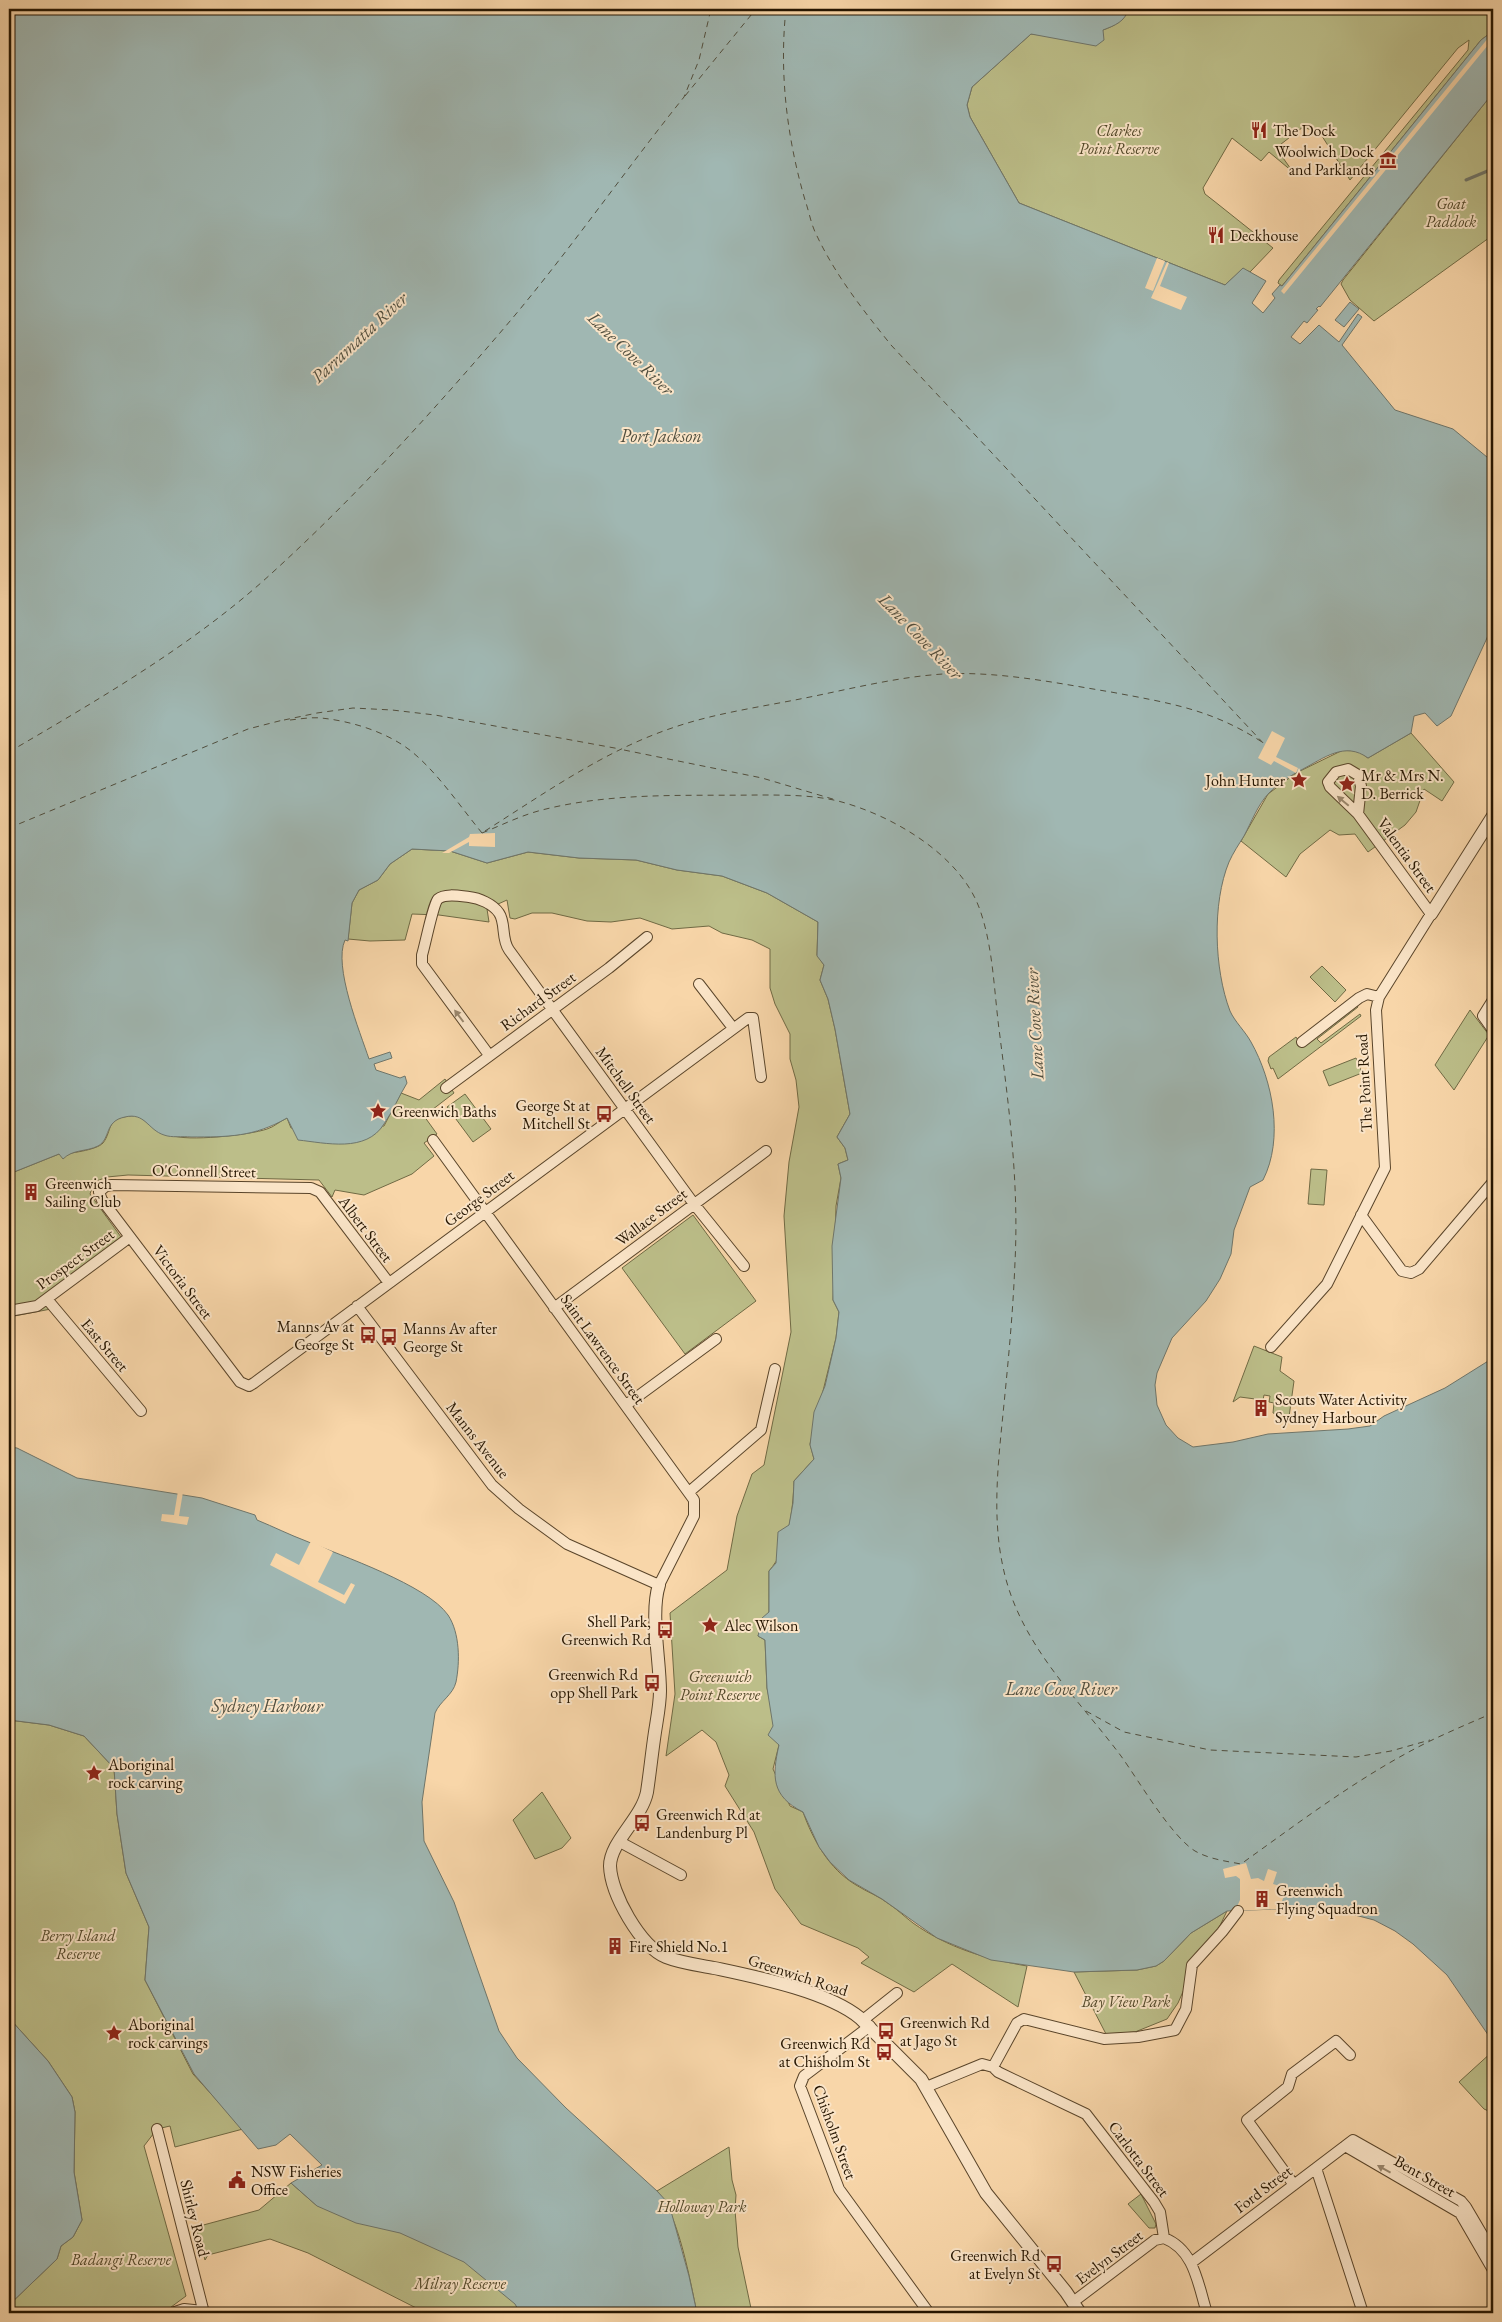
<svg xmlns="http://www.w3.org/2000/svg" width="1502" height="2322" font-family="'EB Garamond',serif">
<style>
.green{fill:#bcbe89;stroke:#706a44}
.water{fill:#a0b7b2;stroke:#6f766b}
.pier{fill:#f8d6a9}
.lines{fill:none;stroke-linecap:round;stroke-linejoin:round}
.stream{stroke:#6f766b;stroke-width:3}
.ferry{stroke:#504e3e;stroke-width:1;stroke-dasharray:6 5;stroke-linecap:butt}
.minor-casing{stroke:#5a452a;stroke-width:12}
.tertiary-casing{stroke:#5a452a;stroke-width:14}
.minor{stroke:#fae4c7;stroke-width:10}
.tertiary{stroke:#fae4c7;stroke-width:12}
.oneway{fill:#9a876d}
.labels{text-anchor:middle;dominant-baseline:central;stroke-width:4;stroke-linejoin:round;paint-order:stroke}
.park-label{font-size:16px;font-style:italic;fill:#524829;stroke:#fae4c7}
.poi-label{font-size:16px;fill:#251500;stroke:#fae4c7;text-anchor:start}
.street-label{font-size:16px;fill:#251500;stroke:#fae4c7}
.water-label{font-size:18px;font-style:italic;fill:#504e3e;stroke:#fae4c7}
</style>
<rect width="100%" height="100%" fill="#f8d6a9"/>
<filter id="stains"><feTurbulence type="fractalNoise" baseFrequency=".004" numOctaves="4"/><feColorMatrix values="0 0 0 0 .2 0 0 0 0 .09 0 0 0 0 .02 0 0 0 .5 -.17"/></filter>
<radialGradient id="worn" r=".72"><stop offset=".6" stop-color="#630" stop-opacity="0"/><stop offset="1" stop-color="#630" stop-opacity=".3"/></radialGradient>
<!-- green -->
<path class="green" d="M1129,9h364v22l-12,9 -199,246 -4,-3 1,-3 189,-230 1,-10 -11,8 -108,132 -30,-47 -17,-6 -27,21 17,24 -24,-20 -8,9 -29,-23 -29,50 2,6 9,7 59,47 -23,24 -7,-3 -18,16 -206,-82 -49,-86 -3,-12 5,-18 59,-53c27,3 86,5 98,-25z
M1493,93v142l-119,86 -24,-21 -9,-16 2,-4z
M1411,733l43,49 -12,19 -18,-12 -8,23 -11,13 -37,27 -13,-18 -16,1 -9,-5 -30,24 -14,23 -45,-36 27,-47 28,-21 47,-23 15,1 10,7z
M412,849l38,2 37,12 41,-11 51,6 57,2 41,10 45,6 45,17 51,29 -1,33 7,10 -4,15 8,19 7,30 15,85 -13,23 8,11 3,12 -10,4 3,14 -5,28 -3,94 6,12 -3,26 -26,106 4,15 -20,22c-1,29 -5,67 -25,90v42l-11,23 7,4 2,48 12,57 -6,24 17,37 13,6c10,28 26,57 53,73 11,7 23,11 33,19 9,6 16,13 24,19 35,25 73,36 114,43l-9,41 -66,-43 -38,28 -53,-29 8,-6 -11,-9 -57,-24 -26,-35 -21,-57 -29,-46 4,-11 -13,-33 -14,-12 -36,26 9,-62 -5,-81 57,-43 10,-54 15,-42 12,-9 27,-133 -7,-116 5,-54 10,-55 -3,-27 -6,-21v-25l-15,-30 -5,-16v-39l-18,-9 -30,-7 -13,-7 -37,3 -32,-11 -29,4 -24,-1 -35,-8h-20l-17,6 -5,-1 -3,-18 -20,9 2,13 -50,-7 -27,-1 -7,26 -35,1 -22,-2 4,-36 7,-13 19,-10 12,-16z
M1322,966l24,24 -11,12 -25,-25z
M1356,1004l2,3 -41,32 4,4 39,-29 1,2 -83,63 -5,-11 -2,1 -3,-8 1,-4 27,-20 2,3z
M1470,1010l19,25 -35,55 -19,-25z
M1356,1058l6,15 -33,13 -6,-15z
M445,1079l9,14 -30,23 13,18 -13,9 10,13 -22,18 -48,21 -29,-5 -3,7 -13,-17 -191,-5 -21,2 -13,5 -4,12 31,43 -74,56 4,16 -42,8v-143l50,-20c9,0 38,-4 44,-11 10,-13 2,-25 28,-27 13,-2 28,14 40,19 15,7 79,0 96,-6 7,-2 13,-8 20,-11l4,10 93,-2 17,-33 18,7z
M465,1094l26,35 -18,13 -26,-35z
M1311,1169l16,1 -3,35 -16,-1z
M693,1215l63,86 -71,53 -63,-86z
M1254,1346l28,11 -2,14 14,10 -5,36 -16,-4 1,-10 -5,-1 1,-6 -6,-1 -1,5 -23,-3 -7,5z
M9,1720l40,5 35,11 30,32 3,46 9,59 23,54 -4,53 48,94 50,55 -68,18 -5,-21 -13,3 -13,17 42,150 -23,17h-154v-8l48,-46 4,-13 12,-9 9,-17 -8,-48 1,-60 -3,-15 -24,-36 -39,-43z
M542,1792l29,46 -9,10 -27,11 -22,-39z
M1227,1911l-12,25 -19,26 -18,41 -11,16 -32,13 -29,2 -32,-62 63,-2 19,-4 8,-5 27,-28z
M1493,2051v62l-9,-4 -25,-27z
M729,2147l3,33 4,15 -1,15 3,37 14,66h-55c-7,-32 -18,-98 -40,-122z
M291,2183l25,22 163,53 44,55h-97l-118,-60 -38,-14 -62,16 -3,5 -9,-33 63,-17z
M1141,2194l15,30 -1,4h-6l-21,-24z"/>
<!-- water -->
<path class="water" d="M9,9h1120c-5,13 -13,16 -26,21l1,10 -8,6 -65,-12 -59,53 -5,18 3,12 49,86 206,82 18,-17 23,13 -14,22 11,10 12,-15 -3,-4 8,-9 2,1 199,-246 12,-9v62l-173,214 -1,-1 -3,3 2,1 -11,13 -3,-2 -13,16 9,7 19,-19 20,17 19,-28 4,3 -20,28 53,65 58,19 40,33v163l-42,91 -14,10 -12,-13 -11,3 -3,17 -43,25c-23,-17 -44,0 -65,11 -12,6 -25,15 -34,24 -11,11 -18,30 -25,43 -5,8 -11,17 -15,26 -17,41 -15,107 1,149 5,11 15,20 21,31 22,39 33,97 12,138l-13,7 -16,43 -3,24 -11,25 -14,22 -34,37 -15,35 -2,12 2,20 9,20 12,13 15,9 40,-5 35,-8 80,-5 22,-3 14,-10 61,-28 48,-30v684l-46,-67 -34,-31 -18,-13 -21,-11 -50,-13 -97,4 -36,22 -27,28 -8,5 -19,4 -63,2 -83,-12 -54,-22 -55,-39 -33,-19 -19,-18 -11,-15 -16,-35c-32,-16 -31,-36 -24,-67l-11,-10 5,-9 -6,-38 -2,-48 -7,-4 4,-18 7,-6v-41l7,-8 2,-31 11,-7 4,-22 1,-22 20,-22 -4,-14 4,-33 11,-26 11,-48 3,-26 -6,-12 -1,-54 9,-68 -3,-14 10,-4 -3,-12 -8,-11 13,-23 -15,-85 -7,-30 -8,-19 4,-15 -7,-9 1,-34 -51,-29 -45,-17 -45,-6 -41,-10 -57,-2 -51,-6 -41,11 -37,-12 -38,-2 -22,15 -12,16 -19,10 -7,13 -4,38 -3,-1c-12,26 15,92 24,119l21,-7 2,6 -18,6 2,6 24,8 5,-2 2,7c-8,13 -14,28 -23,41 -18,29 -58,19 -86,16l-11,-22c-33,19 -59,19 -96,19 -9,-1 -19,1 -27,-2 -16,-5 -19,-23 -39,-18 -21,4 -14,22 -27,29 -12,6 -25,3 -35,13l-4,-5 -50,20z
M1350,302l9,7 -15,18 -9,-7z
M9,1447l8,1 60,30 125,20 53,17 2,5c17,7 33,15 49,21 36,15 121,44 142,74 12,18 12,47 8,67 -3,13 -16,19 -21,31l-13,89 2,39 30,61 45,129 18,27 49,50 91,83 12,13 20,72 8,37h-177l-5,-9 -51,-42 -64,-29 -44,-10 -39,-17 -26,-23 31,-18 -32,-31 -14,11 -18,4 -64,-75 -49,-94 4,-53 -23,-54 -9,-59 -3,-46 -30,-32 -35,-11 -40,-5z
M9,2018l39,43 24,36 3,15 -1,60 8,48 -9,17 -12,9 -4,13 -48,46z"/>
<!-- pier -->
<path class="pier" d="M1493,34v5l-209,255 -3,-3 208,-254z
M1157,258l8,3 -12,30 -8,-3z
M1167,262l2,1 -9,23 27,11 -6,13 -30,-12z
M1272,731l13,7 -9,19 22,11 -2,5 -22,-12 -3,4 -13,-7z
M495,833v14l-26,-1v-4l-20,11h-7l27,-16 1,-3z
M178,1491l5,1 -4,24 10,1 -2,8 -26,-4 1,-7 12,1z
M311,1541l22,11 -15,30 26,13 7,-12 4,2 -10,19 -75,-39 6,-12 23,12z
M1246,1863l5,16 7,-1 6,3 4,-12 9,3 -4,12 14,4 -8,21 -44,2 5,-11v-21l-4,-3 -11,2 -2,-9z"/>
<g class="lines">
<!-- stream -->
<path class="stream" d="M1466,180l24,-10 3,1"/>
<!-- ferry -->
<path class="ferry" d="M786,9c-7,64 1,129 19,191 4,11 6,25 12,36 19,40 46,74 74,109l374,400
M685,96l71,-87
M284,720l33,-7 36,-5 39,2 43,5 185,34
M290,720c10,-1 21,-3 31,-2 30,3 66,14 90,33 27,22 48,54 71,82
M624,750l138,28 74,22
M9,752c87,-51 177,-103 253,-170 87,-78 167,-166 243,-255 63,-74 118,-154 179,-230l15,-37 12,-51
M9,828l239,-99 35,-9
M485,831c60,-38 119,-80 187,-103 43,-15 89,-21 133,-30 45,-9 92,-21 138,-24 56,-3 113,9 168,18 58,11 100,17 151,50
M482,833c20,-8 40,-18 60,-23 70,-18 144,-14 216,-15 27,0 55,0 80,6 54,14 123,54 142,109 13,37 14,80 19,119 10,78 20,154 16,233 -2,51 -7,102 -12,152 -5,50 -11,103 0,153 16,77 73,129 118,189 18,25 50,80 74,95 14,8 30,10 46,13 60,-43 122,-90 189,-123 21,-10 42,-19 63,-28
M1086,1711l38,21 86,18 146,7 35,-6 39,-11"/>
<!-- minor casing -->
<g class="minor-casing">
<path id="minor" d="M699,984l34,44
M1493,1000l-10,16 10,14
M1302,1042l57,-44 8,-4 12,3
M489,1055l-67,-91v-9c3,-9 11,-51 16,-56 7,-6 22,-3 31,-2 10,1 24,7 30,16 7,10 2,26 10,37l185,254 50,62
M446,1088l163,-120 38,-31
M1361,1215l41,56 9,2 8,-4 74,-87
M389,1283l-69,-91 -9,-4 -199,-3 -6,1 -7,6 3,8 138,182 9,4 5,-3 494,-365h5l8,59
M47,1299l94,112
M357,1306l135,179 27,24 48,35 92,41 35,-69v-16l-261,-360
M554,1308l212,-157
M9,1311l28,-5 93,-69
M1271,1347l56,-63 58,-116 -9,-158 3,-13 52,-83 -73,-100 -28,-27 -2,-5 8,-10 12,-3 10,6 3,11 -3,28
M626,1405l90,-66
M689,1492l72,-62 14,-61
M620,1842l61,33
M863,2020l34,-27
M870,2026l-66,50 -4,10 39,103 90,124
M993,2067l5,5 88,42 68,88 6,10 4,26c31,12 34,47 43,75
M926,2087l56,-23 11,3 24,-44 7,-4 80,20 34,-2 37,-7 11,-21 6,-44 30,-33 16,-21
M157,2129l47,184
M1345,2146l115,67 33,57
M1316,2168l47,145
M1294,2185l-47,-65 41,-33 4,-13 44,-33 14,14
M1191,2263l162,-123 108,61 5,6 27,46
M1073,2302l82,-62 9,-2
M172,2313l12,-4 19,2"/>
</g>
<!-- tertiary casing -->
<g class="tertiary-casing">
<path id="tertiary" d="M1431,914l62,-98
M659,1585c-9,28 1,75 1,106 0,13 -3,28 -5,41 -3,20 -5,40 -8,60 -5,26 -37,50 -37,74 1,28 30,80 56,91 15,6 33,8 48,11 42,9 113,23 146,50l61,61 65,114 80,99 14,21"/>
</g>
<!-- minor -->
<use href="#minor" class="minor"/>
<!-- tertiary -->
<use href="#tertiary" class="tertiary"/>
</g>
<!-- one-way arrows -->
<defs><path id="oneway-solid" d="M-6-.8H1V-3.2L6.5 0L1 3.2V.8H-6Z" transform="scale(1.25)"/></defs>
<g class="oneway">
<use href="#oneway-solid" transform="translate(1343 801) rotate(-140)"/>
<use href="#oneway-solid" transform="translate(459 1016) rotate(-127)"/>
<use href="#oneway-solid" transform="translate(1384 2169) rotate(-151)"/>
</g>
<!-- icons -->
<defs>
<g id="restaurant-bare" transform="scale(1.35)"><path d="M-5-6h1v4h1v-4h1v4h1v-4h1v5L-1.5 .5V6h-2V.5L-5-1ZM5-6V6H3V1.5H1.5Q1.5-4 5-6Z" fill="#8f2418" stroke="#fae4c7" stroke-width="2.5" paint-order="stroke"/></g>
<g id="museum-bare" transform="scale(1.35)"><path d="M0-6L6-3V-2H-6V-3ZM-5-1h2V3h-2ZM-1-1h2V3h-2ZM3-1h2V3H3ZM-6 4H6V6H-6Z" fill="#8f2418" stroke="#fae4c7" stroke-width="2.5" paint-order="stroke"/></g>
<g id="sight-bare" transform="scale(1.35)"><path d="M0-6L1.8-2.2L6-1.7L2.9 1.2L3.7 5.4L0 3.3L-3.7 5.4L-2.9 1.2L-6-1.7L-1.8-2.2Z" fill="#8f2418" stroke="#fae4c7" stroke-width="2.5" paint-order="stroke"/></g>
<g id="bus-bare" transform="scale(1.35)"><path d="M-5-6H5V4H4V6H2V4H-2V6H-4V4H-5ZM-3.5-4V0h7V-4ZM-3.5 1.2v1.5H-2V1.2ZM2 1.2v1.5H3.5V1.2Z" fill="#8f2418" stroke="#fae4c7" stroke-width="2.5" paint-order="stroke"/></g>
<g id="building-bare" transform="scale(1.35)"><path d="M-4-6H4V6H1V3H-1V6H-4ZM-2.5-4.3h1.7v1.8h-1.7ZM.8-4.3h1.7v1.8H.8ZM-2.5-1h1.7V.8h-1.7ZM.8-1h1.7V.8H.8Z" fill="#8f2418" stroke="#fae4c7" stroke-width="2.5" paint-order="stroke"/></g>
<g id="civic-bare" transform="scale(1.35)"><path d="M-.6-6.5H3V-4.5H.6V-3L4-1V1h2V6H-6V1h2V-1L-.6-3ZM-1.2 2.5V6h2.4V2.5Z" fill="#8f2418" stroke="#fae4c7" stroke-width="2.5" paint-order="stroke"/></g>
</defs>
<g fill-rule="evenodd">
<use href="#restaurant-bare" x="1259" y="130"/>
<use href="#museum-bare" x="1388" y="160"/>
<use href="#restaurant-bare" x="1216" y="235"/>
<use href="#sight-bare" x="1299" y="780"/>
<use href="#sight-bare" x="1347" y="784"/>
<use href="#sight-bare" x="378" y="1111"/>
<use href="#bus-bare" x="604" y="1114"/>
<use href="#building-bare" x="31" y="1192"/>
<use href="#bus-bare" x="368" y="1335"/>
<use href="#bus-bare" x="389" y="1337"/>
<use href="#building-bare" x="1261" y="1408"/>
<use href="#sight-bare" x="710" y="1625"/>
<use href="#bus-bare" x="665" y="1630"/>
<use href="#bus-bare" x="652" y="1683"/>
<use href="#sight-bare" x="94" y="1773"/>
<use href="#bus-bare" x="642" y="1823"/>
<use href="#building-bare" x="1262" y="1899"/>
<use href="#building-bare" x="615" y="1946"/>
<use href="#bus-bare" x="886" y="2031"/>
<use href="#sight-bare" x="114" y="2033"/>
<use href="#bus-bare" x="884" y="2052"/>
<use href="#civic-bare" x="237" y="2180"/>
<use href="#bus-bare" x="1054" y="2264"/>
</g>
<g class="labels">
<!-- park labels -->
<g class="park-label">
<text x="1119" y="130">Clarkes<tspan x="1119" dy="18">Point Reserve</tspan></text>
<text x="1451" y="203">Goat<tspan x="1451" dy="18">Paddock</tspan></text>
<text x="720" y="1676">Greenwich<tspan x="720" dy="18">Point Reserve</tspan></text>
<text x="78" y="1935">Berry Island<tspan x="78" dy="18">Reserve</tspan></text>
<text x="1126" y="2001">Bay View Park</text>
<text x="702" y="2206">Holloway Park</text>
<text x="121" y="2259">Badangi Reserve</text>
<text x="460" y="2283">Milray Reserve</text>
</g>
<!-- poi labels -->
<g class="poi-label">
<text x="1273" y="130">The Dock</text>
<text x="1374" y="151" text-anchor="end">Woolwich Dock<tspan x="1374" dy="18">and Parklands</tspan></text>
<text x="1230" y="235">Deckhouse</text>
<text x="1361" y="775">Mr &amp; Mrs N.<tspan x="1361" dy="18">D. Berrick</tspan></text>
<text x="1285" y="780" text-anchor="end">John Hunter</text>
<text x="590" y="1105" text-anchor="end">George St at<tspan x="590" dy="18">Mitchell St</tspan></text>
<text x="392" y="1111">Greenwich Baths</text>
<text x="45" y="1183">Greenwich<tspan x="45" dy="18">Sailing Club</tspan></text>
<text x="354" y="1326" text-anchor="end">Manns Av at<tspan x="354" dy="18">George St</tspan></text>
<text x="403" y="1328">Manns Av after<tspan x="403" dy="18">George St</tspan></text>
<text x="1275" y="1399">Scouts Water Activity<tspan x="1275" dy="18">Sydney Harbour</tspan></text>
<text x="651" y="1621" text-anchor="end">Shell Park,<tspan x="651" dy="18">Greenwich Rd</tspan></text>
<text x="724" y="1625">Alec Wilson</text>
<text x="638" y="1674" text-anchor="end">Greenwich Rd<tspan x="638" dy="18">opp Shell Park</tspan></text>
<text x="108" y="1764">Aboriginal<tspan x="108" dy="18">rock carving</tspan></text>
<text x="656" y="1814">Greenwich Rd at<tspan x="656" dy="18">Landenburg Pl</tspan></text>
<text x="1276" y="1890">Greenwich<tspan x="1276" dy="18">Flying Squadron</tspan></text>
<text x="629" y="1946">Fire Shield No.1</text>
<text x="900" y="2022">Greenwich Rd<tspan x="900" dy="18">at Jago St</tspan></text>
<text x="128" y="2024">Aboriginal<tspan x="128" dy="18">rock carvings</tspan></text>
<text x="870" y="2043" text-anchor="end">Greenwich Rd<tspan x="870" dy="18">at Chisholm St</tspan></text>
<text x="251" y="2171">NSW Fisheries<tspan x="251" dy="18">Office</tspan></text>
<text x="1040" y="2255" text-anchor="end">Greenwich Rd<tspan x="1040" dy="18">at Evelyn St</tspan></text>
</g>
<!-- street labels -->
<g class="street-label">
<text transform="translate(1407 855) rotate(54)">Valentia Street</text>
<text transform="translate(538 1001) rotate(-36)">Richard Street</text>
<text transform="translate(1364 1083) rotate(-93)">The Point Road</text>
<text transform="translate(626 1085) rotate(54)">Mitchell Street</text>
<text transform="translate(204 1171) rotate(1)">O'Connell Street</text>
<text transform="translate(479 1198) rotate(-37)">George Street</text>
<text transform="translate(651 1217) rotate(-37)">Wallace Street</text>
<text transform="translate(366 1229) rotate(53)">Albert Street</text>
<text transform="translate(75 1259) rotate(-36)">Prospect Street</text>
<text transform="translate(183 1282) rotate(53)">Victoria Street</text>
<text transform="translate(105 1345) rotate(50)">East Street</text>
<text transform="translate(603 1349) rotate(54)">Saint Lawrence Street</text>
<text transform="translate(478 1440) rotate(52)">Manns Avenue</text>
<text transform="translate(798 1975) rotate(18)">Greenwich Road</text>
<text transform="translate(835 2132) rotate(70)">Chisholm Street</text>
<text transform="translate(1139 2159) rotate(53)">Carlotta Street</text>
<text transform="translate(1425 2176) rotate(30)">Bent Street</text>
<text transform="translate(1263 2189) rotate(-37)">Ford Street</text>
<text transform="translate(195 2218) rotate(76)">Shirley Road</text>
<text transform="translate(1109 2257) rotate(-37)">Evelyn Street</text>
</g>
<!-- water labels -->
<g class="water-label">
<text transform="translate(359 337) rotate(-43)">Parramatta River</text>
<text transform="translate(631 353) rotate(44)">Lane Cove River</text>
<text x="661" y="435">Port Jackson</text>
<text transform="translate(921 636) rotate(46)">Lane Cove River</text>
<text transform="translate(1034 1024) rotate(-93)">Lane Cove River</text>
<text x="1061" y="1688">Lane Cove River</text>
<text x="267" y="1705">Sydney Harbour</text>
</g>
</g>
<!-- margin -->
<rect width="1502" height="2322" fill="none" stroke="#f8d6a9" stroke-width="30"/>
<rect x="10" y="10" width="1482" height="2302" fill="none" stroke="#251500" stroke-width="2.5"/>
<rect x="15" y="15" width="1472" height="2292" fill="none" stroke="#251500"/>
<rect width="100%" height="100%" filter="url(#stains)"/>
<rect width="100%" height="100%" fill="url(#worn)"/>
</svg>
